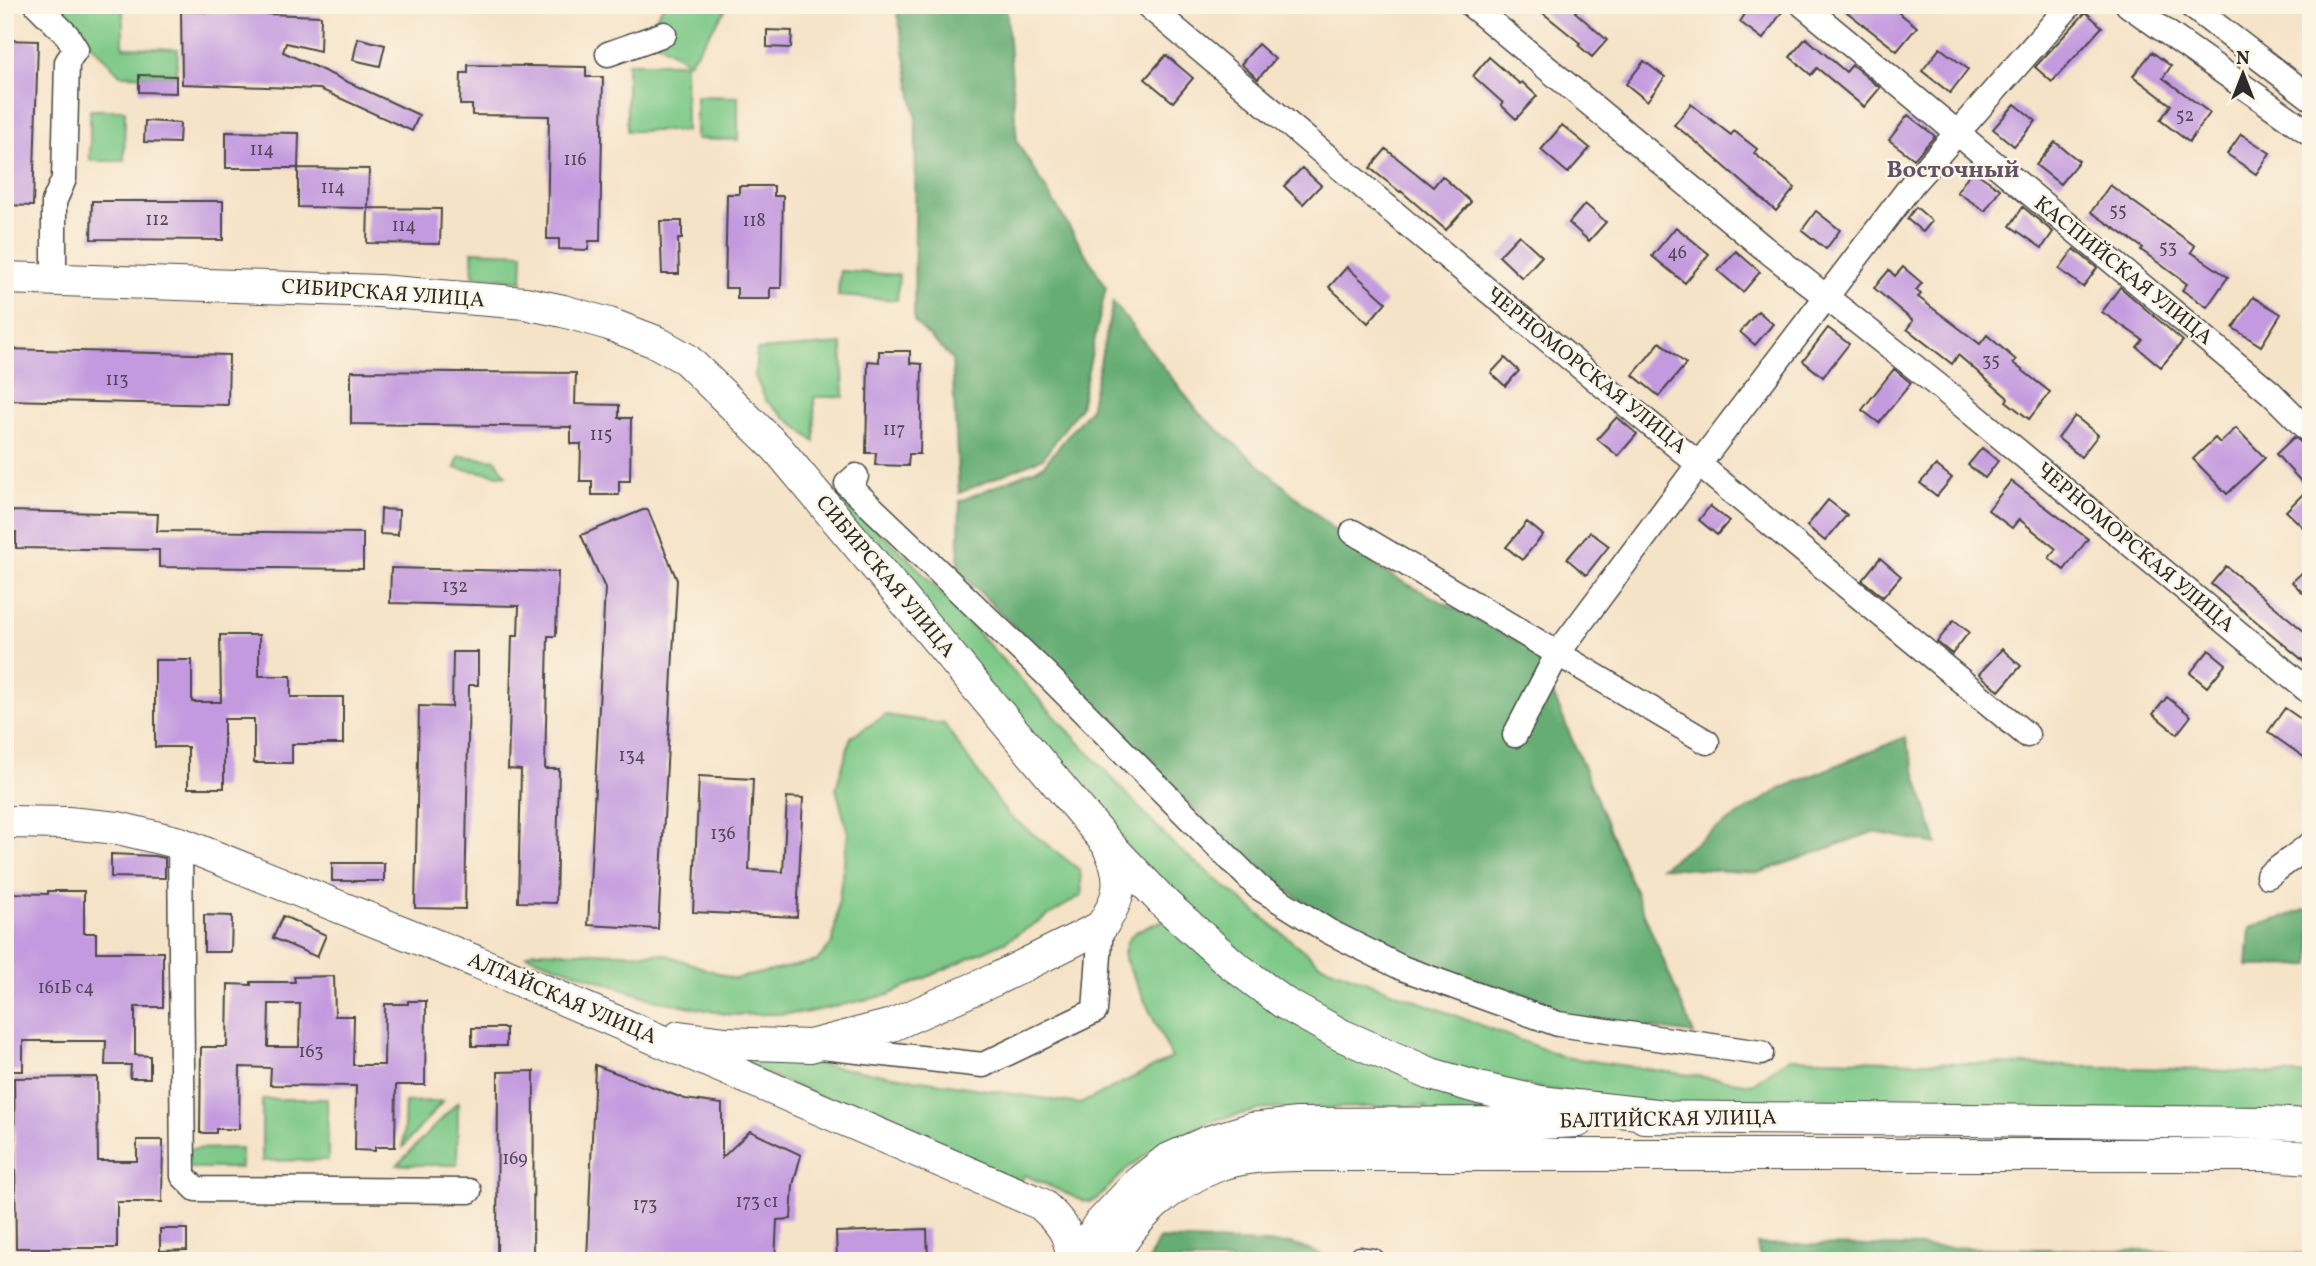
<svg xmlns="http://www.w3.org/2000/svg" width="2316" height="1266" font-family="Vollkorn,serif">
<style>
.green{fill:#7ec988;stroke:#547a5a;stroke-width:2}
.forest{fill:#66ad74;stroke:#486c50;stroke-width:2}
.building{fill:#c39adf;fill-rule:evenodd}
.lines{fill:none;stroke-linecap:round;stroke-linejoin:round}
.minor-casing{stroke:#494743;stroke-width:27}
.major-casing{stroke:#494743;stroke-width:34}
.minor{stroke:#fff;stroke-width:24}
.major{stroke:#fff;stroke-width:32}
.labels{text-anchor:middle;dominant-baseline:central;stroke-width:5;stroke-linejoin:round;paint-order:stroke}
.number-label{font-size:18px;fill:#514758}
.street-label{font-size:21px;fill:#2b2b2b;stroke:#fcf5e5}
.quarter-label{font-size:24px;font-weight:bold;fill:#60526a;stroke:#fcf5e5}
</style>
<rect width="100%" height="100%" fill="#fcf5e5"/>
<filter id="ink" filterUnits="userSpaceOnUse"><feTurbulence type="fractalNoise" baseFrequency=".0143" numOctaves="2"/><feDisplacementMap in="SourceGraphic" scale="14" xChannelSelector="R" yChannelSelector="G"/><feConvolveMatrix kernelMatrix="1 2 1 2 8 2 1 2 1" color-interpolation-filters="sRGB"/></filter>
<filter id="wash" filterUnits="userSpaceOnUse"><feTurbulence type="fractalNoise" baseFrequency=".00686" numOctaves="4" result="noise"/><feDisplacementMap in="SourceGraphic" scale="28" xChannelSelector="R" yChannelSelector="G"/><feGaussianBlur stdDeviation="1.57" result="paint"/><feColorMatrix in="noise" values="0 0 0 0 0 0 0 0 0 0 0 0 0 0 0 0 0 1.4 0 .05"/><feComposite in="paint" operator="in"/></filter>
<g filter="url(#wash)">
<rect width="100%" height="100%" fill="#f5e3c8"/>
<!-- green -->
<path class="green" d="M54,5h69v42l55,2 -2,27 -56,-1z
M664,5h65l-40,58 -44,-29z
M627,63h58l1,68h-59z
M696,96l42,1v43l-42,-1z
M90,110h35l-1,51h-34z
M472,251l51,2 -1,28 -49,-6z
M840,271l59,4 -2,25 -59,-4z
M842,344l2,53h-30l1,45 -49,-41 -11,-25 2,-26z
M459,456l37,4 10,16 -51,-8z
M802,462l109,99 263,284 146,119 244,93 188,27 37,-26 415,12 107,5v38l-628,-3 -242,-37 -142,-68 -164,-141z
M886,715l58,9 63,90 73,56 2,25 -76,46 -118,54 -83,18 -74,2 -76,-15 -129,-45 7,-4 131,3 70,25 83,-18 16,-19 15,-109 -12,-45 15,-51z
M1166,919l58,54 304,141 -104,2 2,-10 -163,3 -51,12 -55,26 -29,21 -30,30 -7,4 -8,-1 -58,-26 -5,7 -293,-125 61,3 292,44 92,-46 -48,-101c1,-28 19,-28 42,-38z
M262,1099h65l1,61 -66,1z
M443,1101l-40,46 2,-45z
M458,1102l-1,63h-60z
M241,1148v20h-56v-19z"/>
<!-- forest -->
<path class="forest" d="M896,5h110l11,137 89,145 -26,120 -37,51 -84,35 -7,-134 -38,-38 2,-203z
M1113,302l87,112 182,157 153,79 159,384 -137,-19 -155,-56 -144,-85 -300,-304 2,-69 83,-35 47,-57z
M1905,737l32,107 -64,-12 -115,41 -96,-6 49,-35 71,-44z
M2305,910h6v55l-64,1 3,-38z
M1159,1239l133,5 47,17h-191z
M1757,1244l554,10v7l-551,-2z"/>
<g id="blocks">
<!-- building -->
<path class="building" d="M1533,5h48l-6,7 32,28 -15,17 -14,-12 2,-2z
M1733,5h39l10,7 -19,27 -23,-17 5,-8z
M1838,5h51l28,22 -20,24z
M181,11l140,5 -1,35 -34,-8 -3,9 136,63 -7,16 -92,-42 -138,-5z
M2086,12l16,15 -50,55 -17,-15z
M767,30l25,1 -1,17 -24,-1z
M358,38l27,7 -5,21 -27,-6z
M1806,38l40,34 6,-7 28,23 -16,19 -47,-39 -6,7 -21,-18z
M5,40l33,1 -5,165 -28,-1z
M1258,44l17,15 -17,20 -17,-15z
M1940,48l28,21 -18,24 -28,-22z
M2152,52l19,14 -8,12 47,35 -21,29 -29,-22 11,-15 -38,-29z
M1166,55l27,23 -20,24 -28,-23z
M1489,57l31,27 2,-2 15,14 -21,23 -15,-14 2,-2 -30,-27z
M1644,61l21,16 -18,24 -21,-17z
M468,65l118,2v10h17l-3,164h-11l-1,9 -29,-1v-10h-12l2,-123 -77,-1v-10h-12l1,-32h7z
M139,75l37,1v17l-37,-1z
M1691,104l40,31 3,-4 23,18 -3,4 41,35 -19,23 -81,-70 -21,-16z
M2015,104l21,17 -22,25 -21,-17z
M1908,115l27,21 -21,23 -25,-19z
M145,121l35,2 -1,20 -35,-1z
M1562,125l28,23 -22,25 -27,-23z
M226,132l73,1 -1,35h-72z
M2241,134l29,19 -14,21 -29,-20z
M2055,142l24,19 -19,23 -24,-19z
M1386,149l47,38 9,-11 29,26 -25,28 -45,-39 -1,1 -30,-24z
M298,168l71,1 -1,39 -70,-1z
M1302,168l19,17 -18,19 -19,-18z
M1972,170l28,19 -15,22 -28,-19z
M2110,185l85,61 -4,6 37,25 -21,30 -25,-17 5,-6 -46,-34 2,-2 -52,-36z
M739,186h35v10h9l-2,92h-11v11h-33v-11h-12l2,-94h12z
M92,201h131v39l-132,-1z
M1585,204l21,18 -17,19 -20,-18z
M1916,207l16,14 -9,11 -16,-13z
M2023,207l30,25 -11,16 -32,-22z
M368,208l73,1 -1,35 -73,-1z
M1816,211l24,19 -14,19 -24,-19z
M660,221h22v18h-4l1,35h-17z
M1676,227l33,27 -24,29 -33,-27z
M1519,235l23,21 -20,22 -23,-22z
M2074,249l23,19 -14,19 -24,-18z
M1736,251l24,21 -17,20 -25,-21z
M1347,267l39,35 -18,21 -39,-36z
M1903,267l19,16 -6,7 5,4 -3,3 62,47 7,-9 29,25 -3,3 37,29 -21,27 -23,-18 2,-3 -50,-43 -6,9 -45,-35 6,-8 -39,-33 15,-18 6,6z
M2120,287l63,54 -22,26 -24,-20 6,-7 -41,-28z
M2253,297l28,17 -20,32 -28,-18z
M1758,311l15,13 -18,21 -15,-13z
M1828,328l21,16 -26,33 -20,-16z
M1660,342l26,22 -27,32 -26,-21z
M5,349l224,6 -1,50 -223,-5z
M879,351h31v12l12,1 -2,90h-11l-1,12 -33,-1 1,-12h-10l2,-92 11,1z
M1505,358l14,13 -14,15 -14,-13z
M1894,369l17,14 -32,40 -17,-13z
M351,371l225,2 -1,31 44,1v13h12l-1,63h-11v14h-27v-14h-12l1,-37h-10v-17l-220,-3z
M2075,416l23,19 -17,22 -23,-19z
M1617,417l20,17 -19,22 -21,-17z
M2236,428l29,30 -38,36 -34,-35 22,-21 5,5z
M2294,437l17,13v85l-25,-24 22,-22 -32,-35z
M1982,448l16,13 -13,17 -17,-13z
M1936,465l16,13 -15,18 -17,-13z
M2011,481l77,58 -24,31 -15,-12 7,-9 -37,-30 -7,9 -24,-18z
M1828,500l19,15 -22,26 -18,-15z
M1710,506l19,15 -12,14 -18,-15z
M381,509l18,1 -1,25 -18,-1z
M643,510h5l29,70 -19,349 -70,-4 17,-337 -24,-53z
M5,511l153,3 -1,17 206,2v36l-204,-2v-17l-143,-2v-16h-11z
M1527,522l16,13 -21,25 -16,-13z
M1590,532l19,14 -23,29 -19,-16z
M1880,558l21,18 -18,21 -21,-17z
M2311,564v37l-19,-19z
M2226,566l85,71v30l-100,-83z
M391,568l167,4 -2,64h-8l-3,133h14l-3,134 -38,-1 3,-132 -13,-1 4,-133h6l1,-30 -129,-3z
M1954,620l15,12 -17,22 -15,-12z
M220,635h39v41h32v21h52v47h-51v19h-38v-44h-30v69h-36v-41h-33v-87h37v42h29z
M2002,649l19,17 -22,25 -20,-17z
M2209,650l17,14 -19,23 -17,-14z
M453,652h25v33h-9l-4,224 -50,-1 4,-202 33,1z
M2167,697l24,19 -14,18 -24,-20z
M2285,708l26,18v36l-43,-30z
M699,776l54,3 -4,91 34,2 4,-75 16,1 -6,119 -104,-5z
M111,854l43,2 11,2v20l-54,-1z
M332,863h52v18h-52z
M48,891h36v42h12v19h67v55h-28v48l15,1v22h-20l1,-13h-26l1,-24h-83v30h-18l2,-178 41,1z
M204,915l28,1 -1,36h-27z
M283,916l43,19 -9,22 -44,-19z
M334,976l1,40h19l-1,49h31l1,-61h23v-3h18l-1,84h-29l-1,62h-20v4l-20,-1 1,-64 -86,-1 1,-17 -31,-1 -1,62h-23v4h-16l1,-86h26l1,-63 23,1v-3h44l-1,-5zM269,1004h31l-1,43h-31z
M472,1028h34v18h-34z
M595,1065l90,34 37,5v54l28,-27 51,24 -8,30 -2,34 -14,1 -2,41h-188z
M534,1071l-1,190h-36l1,-189z
M97,1077l1,84h39v-21h26l-1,62h-45v46h-101l-2,-170z
M160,1229h27v21l-27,1z
M927,1229l1,32h-91l-1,-29z"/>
</g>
</g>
<g filter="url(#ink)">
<use href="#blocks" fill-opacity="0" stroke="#494743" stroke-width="2"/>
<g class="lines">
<!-- minor casing -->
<g class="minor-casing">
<path id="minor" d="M37,5l30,30 9,14 -9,13 -3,117 -10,23v77
M1147,5l264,222 616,508
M1471,5l293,243 181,143 366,302
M1803,5l468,388 40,40
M2128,5l183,129
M2190,5l121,93
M608,54l56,-20
M856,476l-9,8 197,188 214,215 70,44 74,37 156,56 203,29
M1353,532l354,210
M1515,735l43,-82 141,-189 214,-281 157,-178
M180,843l3,333 13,13 273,2
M2268,876l43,-32
M822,1047l161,18 112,-54 6,-84
M1360,1259l13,2"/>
</g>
<!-- major casing -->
<g class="major-casing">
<path id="major" d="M5,278l374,13 146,12 38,8 46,13 47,18 30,17 91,89 330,395 60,63 65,58 52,39 57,32 90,39 48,14 61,14 125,14
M5,822l63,1 50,5 62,15 297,119 564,242c18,16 32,31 30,57
M679,1037l47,6 84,3 82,-21 104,-46 105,-52c19,-28 24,-48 8,-79
M1644,1117l623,6 44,2
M1080,1261l17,-34 42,-45 28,-22 38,-17 46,-14 46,-5 243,-1 38,-2
M1110,1261c23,-43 60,-77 106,-95 25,-10 54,-10 80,-11h971l44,3"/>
</g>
<!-- minor -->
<use href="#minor" class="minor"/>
<!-- major -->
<use href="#major" class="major"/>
</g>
</g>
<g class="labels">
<!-- number labels -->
<g class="number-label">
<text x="2185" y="116">52</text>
<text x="262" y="150">114</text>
<text x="575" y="160">116</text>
<text x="333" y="188">114</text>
<text x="2118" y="211">55</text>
<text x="157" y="220">112</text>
<text x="754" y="221">118</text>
<text x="404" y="226">114</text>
<text x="2168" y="248">53</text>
<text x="1677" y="253">46</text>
<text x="1991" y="361">35</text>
<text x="117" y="380">113</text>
<text x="894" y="430">117</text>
<text x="601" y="435">115</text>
<text x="455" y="587">132</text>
<text x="632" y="756">134</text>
<text x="723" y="834">136</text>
<text x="66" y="988">161Б с4</text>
<text x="311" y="1052">163</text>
<text x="515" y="1159">169</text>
<text x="757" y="1202">173 с1</text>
<text x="645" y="1205">173</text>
</g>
<!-- street labels -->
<g class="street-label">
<text transform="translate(2123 271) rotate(39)">КАСПИЙСКАЯ УЛИЦА</text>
<text transform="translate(383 294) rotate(4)">СИБИРСКАЯ УЛИЦА</text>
<text transform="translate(1586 371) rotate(39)">ЧЕРНОМОРСКАЯ УЛИЦА</text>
<text transform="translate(2135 548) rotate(40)">ЧЕРНОМОРСКАЯ УЛИЦА</text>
<text transform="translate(885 577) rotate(50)">СИБИРСКАЯ УЛИЦА</text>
<text transform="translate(562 999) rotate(23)">АЛТАЙСКАЯ УЛИЦА</text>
<text transform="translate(1668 1120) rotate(-1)">БАЛТИЙСКАЯ УЛИЦА</text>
</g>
<!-- quarter labels -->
<g class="quarter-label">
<text x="1953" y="171">Восточный</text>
</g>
</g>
<!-- margin -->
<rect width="2316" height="1266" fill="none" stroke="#fcf5e5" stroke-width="28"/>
<!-- north arrow -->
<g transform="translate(2243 74)" stroke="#fcf5e5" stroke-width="5" paint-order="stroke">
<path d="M0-5L12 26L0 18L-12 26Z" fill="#2b2b2b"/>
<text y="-10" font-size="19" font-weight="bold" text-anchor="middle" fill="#2b2b2b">N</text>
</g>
</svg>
